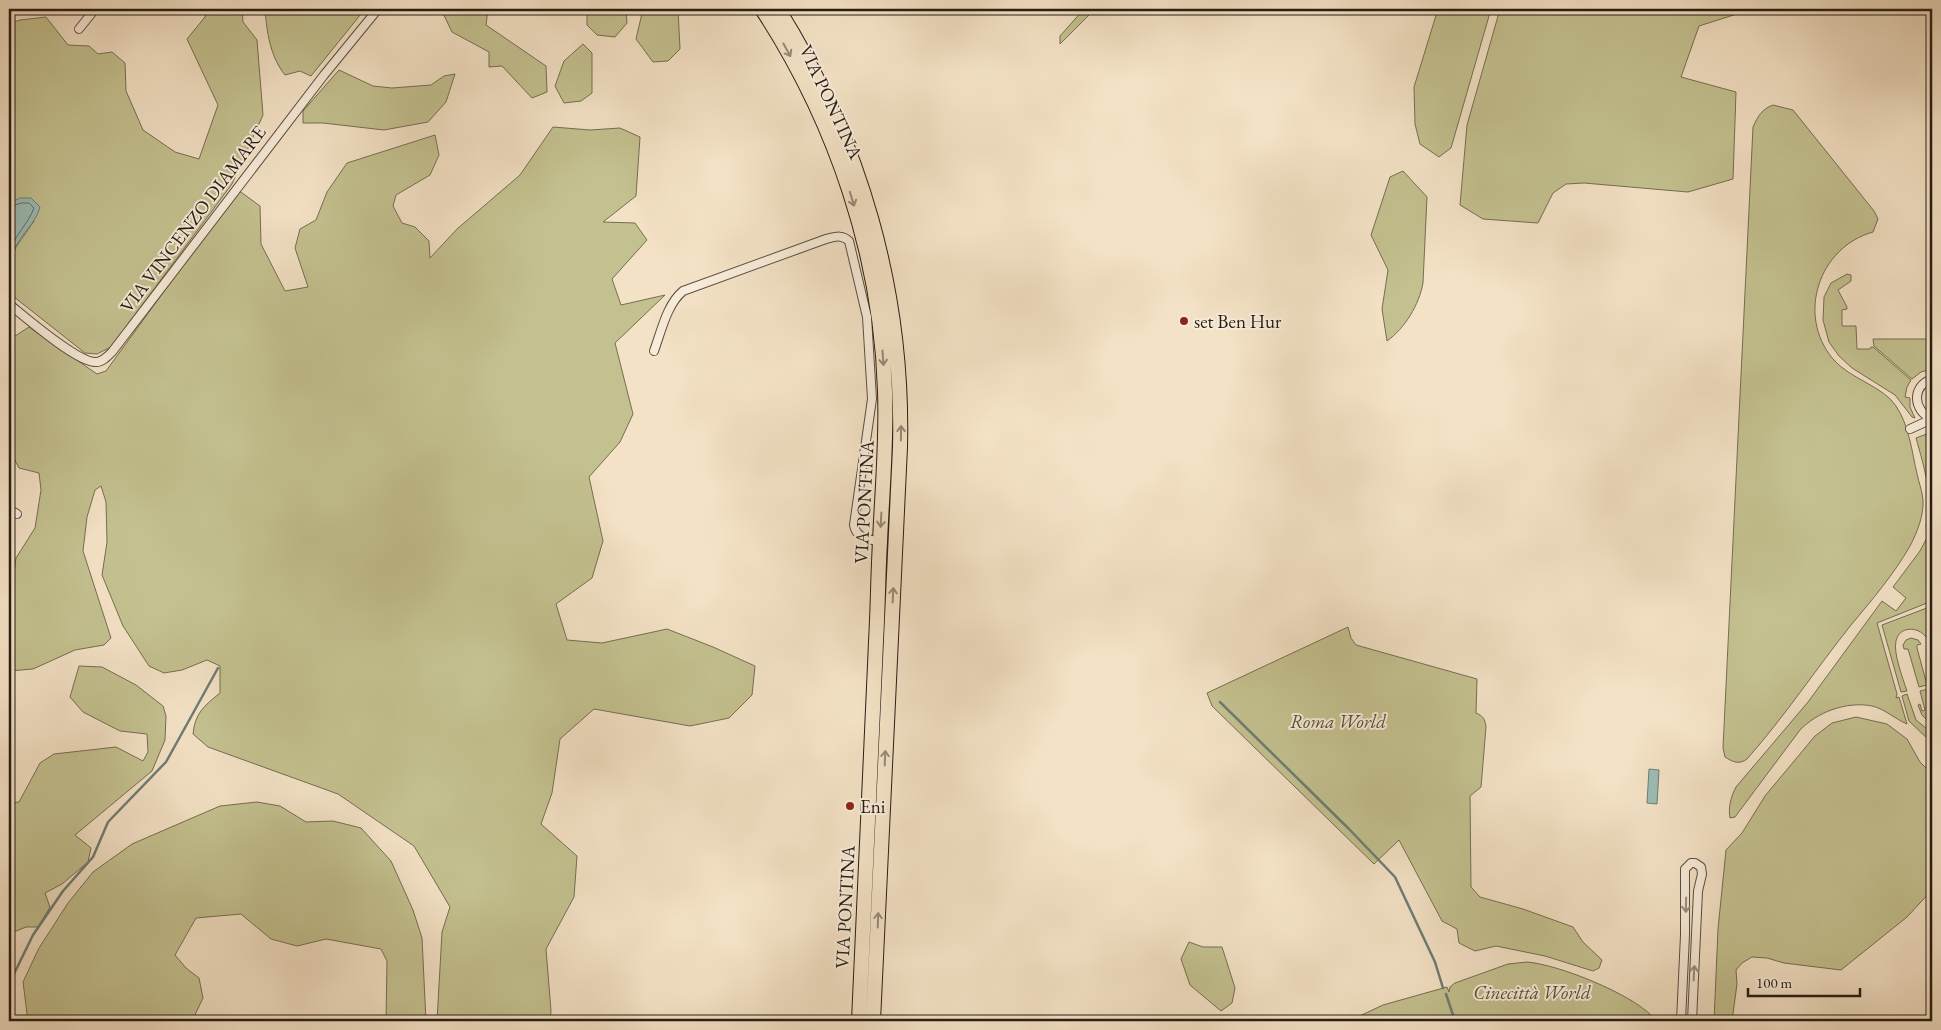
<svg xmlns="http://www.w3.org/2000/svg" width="1941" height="1030" font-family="'EB Garamond',serif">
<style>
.green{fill:#c4c190;stroke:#756e52}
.water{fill:#9cbdb7;stroke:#6d7d76}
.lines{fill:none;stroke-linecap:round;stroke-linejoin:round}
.shore{stroke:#616c66;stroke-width:1}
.stream{stroke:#6d7d76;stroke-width:2.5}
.minor-casing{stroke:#5a4e40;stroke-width:10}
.trunk-casing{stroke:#261c14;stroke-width:16}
.minor{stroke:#f8ecda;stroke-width:8}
.trunk{stroke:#f4e2c6;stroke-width:14}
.oneway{stroke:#978976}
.oneway2{stroke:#9a8e81}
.poi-dot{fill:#8f2418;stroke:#f8ecda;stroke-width:2}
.labels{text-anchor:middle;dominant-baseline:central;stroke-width:4;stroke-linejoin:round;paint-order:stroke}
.street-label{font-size:19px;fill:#261c14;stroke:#f8ecda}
.poi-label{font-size:19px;fill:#261c14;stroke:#f8ecda;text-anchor:start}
.park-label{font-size:19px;font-style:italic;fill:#554e39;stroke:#f8ecda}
</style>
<rect width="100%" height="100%" fill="#f4e2c6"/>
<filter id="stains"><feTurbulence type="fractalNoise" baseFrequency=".004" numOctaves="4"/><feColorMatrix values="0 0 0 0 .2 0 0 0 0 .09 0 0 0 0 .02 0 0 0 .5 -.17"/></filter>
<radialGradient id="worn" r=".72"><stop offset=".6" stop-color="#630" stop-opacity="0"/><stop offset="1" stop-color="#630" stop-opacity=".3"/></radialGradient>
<!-- green -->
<path class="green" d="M207,9h35l1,13 14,18 6,75 -31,69 -121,163 -14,7 -12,-1 -76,-60v-14l3,-6v-16l4,-10 18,-26 -21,-20 -4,2v-179l11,-4 26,-3 22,28 21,1 9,8 14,-2 13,11 1,28 17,39 32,22 24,7 19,-54 -31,-66 18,-22z
M265,9h100l-54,67 -11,-5 -15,4c-15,-19 -18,-42 -20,-66z
M441,9h47l-2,16 60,41 1,26 -15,6 -30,-32 -13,1v-15l-37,-20z
M587,9h39l1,14 -12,14 -18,-2 -10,-10z
M643,9h35l2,40 -12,12 -15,1 -17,-23z
M1084,9h11l-35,35v-8z
M1438,9h53l-40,139 -12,9 -19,-13 -5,-20 -1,-37z
M1500,9h242l-2,4 -41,13 -18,51 55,15 -3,87 -45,13 -104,-9 -18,1 -13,9 -15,30 -55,-4 -23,-14 7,-80z
M583,44l9,9v40l-11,8 -17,2 -9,-17 9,-25z
M339,70l34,16 19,2 39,-3 13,-9 11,-2 -9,28 -18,20 -44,8 -61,-7h-20v-12z
M1773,105l20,5 81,101 4,8 -5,13c-54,15 -77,83 -40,127 17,20 50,27 63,47 13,19 16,46 21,68 2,9 5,16 6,26 1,15 -6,33 -13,46 -16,28 -38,54 -59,79 -35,44 -66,91 -104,134 -8,6 -14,3 -22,-2l-2,-9 30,-621c5,-11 9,-18 20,-22z
M553,127l37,3 30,-2 20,9 -4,59 -33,26 32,1 12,17 -35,39 9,26 44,-10 -50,48 18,71 -13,28 -31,35 14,64 -11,37 -36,26 11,36 35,3 65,-14 46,18 42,19 -3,29 -23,23 -39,8 -96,-17 -34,30 -8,54 -11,31 36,32 -3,41 -28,52 5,62 -1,10h-113l5,-89 8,-25 -36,-61 -76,-52 -130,-47 -15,-13c2,-21 11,-28 27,-41v-27l-13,-6 -25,10 -18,3 -15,-7 -26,-40 -21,-51 5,-33 -1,-40 -5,-16 -6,4 -8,27 -4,34 28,87 -7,7 -29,5 -42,19 -24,2v-87l4,-3 3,-23 19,-30 6,-38 -2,-17 -20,-5 -10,-19v-109l20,-13 68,47 9,-3 132,-181 22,16 1,38 24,47 23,-4 -13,-39 5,-19 16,-9 11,-28 20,-29 88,-28 4,20 -9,20 -34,20 -3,11 9,17 13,4 14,14 1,17 27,-29 63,-54z
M1403,171l24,26 -4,86c-4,22 -18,45 -36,58l-5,-32 6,-39 -17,-35 19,-58z
M1847,274l4,1v6l-13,9 9,17v2l-5,1v16h14l1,23h13l1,-2h2l38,33 -4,7 -2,10 5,1v9l5,11 -3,-1 -17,-22 -43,-27 -13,-12 -10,-14 -6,-22 1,-23 7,-14z
M1873,339h59v30l-11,3 -9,7 -38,-33z
M1932,432v169l-55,22 20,71 -1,4 3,-1 8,27c-12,-5 -22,-15 -35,-18 -25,-5 -55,6 -72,24l-65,87 -5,1c-2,-10 1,-22 6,-31l72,-85 74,-101 14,10 10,-13 -13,-11 27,-36 10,-19 -4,-5c8,-30 -2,-60 -10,-89z
M1932,606v50c-1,-6 -2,-13 -6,-19 -8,-11 -27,-11 -30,4 -3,12 7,38 11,50l-6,1 -19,-67z
M1348,627l3,11 5,7 121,34 -1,34c7,3 9,6 10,14l-5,60 -11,9 1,91 9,10 43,12 50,18 10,15 19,18 -3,8 -6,3 -48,-15 -49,-10 -21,5 -16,-8 -2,-14 -15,-8 -43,-81 -25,24 -162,-158 -5,-13z
M1911,638l7,2 3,4 -4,1v3l10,37 -8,2 -11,-38h-4l-1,-4 3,-5z
M79,666l23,1 34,18 27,21 3,10 -1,24 -13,31 -77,64 16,13 -3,14 -26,22 -17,9 5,14 -12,20h-12l-17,7v-131l10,-1 21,-39 14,-9 62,-7 27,14 5,-9 -1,-18 -27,-3 -37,-19 -13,-15z
M1928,689l4,15v15h-6l-4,-4 -4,-10 2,-1 2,7 3,-1 -5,-19z
M1907,694l9,26 16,13v10l-23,-22 -7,-25z
M1856,717l31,7 20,15 13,23 12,12v116l-25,27 -66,53 -57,-7 -17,-5 -15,-1 -10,6 -6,7 1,14 -5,37h-18l4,-92 8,-79 16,-17 23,-37 50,-60 17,-13z
M257,802l23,4 26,16 27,-1 28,7 30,33 22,49 9,28 4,83h-40l1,-60 -6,-12 -55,-10 -29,7 -26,-7 -30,-25 -45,4 -21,37 11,13 13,10 4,20 -11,23h-164l-5,-39 16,-34 29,-45 25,-31 39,-28 88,-38z
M1189,942l14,5h19l13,41 -3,15 -11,8 -31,-26 -9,-26z
M1527,962c33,3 102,31 125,54l-2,5h-301l34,-16 64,-18 2,5 1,-5 5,-4 53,-19z"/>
<!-- water -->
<path class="water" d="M20,198h11l9,9c-4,16 -18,26 -25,41 -4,10 -1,21 -6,31v-76z
M1649,769l10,1 -2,34 -10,-1z"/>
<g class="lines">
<!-- shore -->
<path class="shore" d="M9,207l12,-4h8l5,5c-6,16 -19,27 -25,44"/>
<!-- stream -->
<path class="stream" d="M1220,702l129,127 46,48 40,85 8,26
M9,984l24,-49 30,-44 30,-34 15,-35 58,-60 52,-94
M1446,994l9,27"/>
<!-- minor casing -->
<g class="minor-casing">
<path id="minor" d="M79,29l16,-20
M9,304c16,13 69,59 87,58 6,0 11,-5 16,-10l212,-277 54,-66
M654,351c7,-19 13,-47 29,-60l143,-52c9,-2 16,-5 23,2l18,76 5,82 -18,126c2,13 14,14 26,17
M1932,379c-21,7 -19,32 0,40
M1910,429l22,-10
M9,509l8,5
M1681,1021l4,-86v-66l6,-6h4l6,4 1,7 -4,17 -6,130"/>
</g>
<!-- trunk casing -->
<g class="trunk-casing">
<path id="trunk" d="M762,9c74,113 119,247 123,382 2,51 -3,101 -5,151 -2,33 -2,66 -4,99 -5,127 -11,254 -17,380
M778,9c82,131 126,283 122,438l-27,574"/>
</g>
<!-- minor -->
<use href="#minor" class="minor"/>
<!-- trunk -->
<use href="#trunk" class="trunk"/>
</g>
<!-- one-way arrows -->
<defs><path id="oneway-shaft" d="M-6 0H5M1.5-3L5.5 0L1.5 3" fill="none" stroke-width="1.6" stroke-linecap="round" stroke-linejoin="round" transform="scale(1.25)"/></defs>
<g class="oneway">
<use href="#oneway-shaft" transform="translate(787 50) rotate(61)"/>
<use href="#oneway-shaft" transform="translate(852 199) rotate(73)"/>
<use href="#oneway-shaft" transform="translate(883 358) rotate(86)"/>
<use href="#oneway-shaft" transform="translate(901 433) rotate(-89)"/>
<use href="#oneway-shaft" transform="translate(881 520) rotate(93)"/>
<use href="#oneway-shaft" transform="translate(893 595) rotate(-87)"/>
<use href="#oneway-shaft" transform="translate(885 758) rotate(-88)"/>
<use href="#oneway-shaft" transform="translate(878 920) rotate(-88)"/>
</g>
<g class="oneway2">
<use href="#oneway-shaft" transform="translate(1686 905) rotate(91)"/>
<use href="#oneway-shaft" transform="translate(1694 973) rotate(-87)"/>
</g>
<!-- markers -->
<g class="poi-dot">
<circle cx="1184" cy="321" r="5"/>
<circle cx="850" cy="806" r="5"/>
</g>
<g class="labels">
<!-- street labels -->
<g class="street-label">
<text transform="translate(831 102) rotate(65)">VIA PONTINA</text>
<text transform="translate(193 219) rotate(-53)">VIA VINCENZO DIAMARE</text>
<text transform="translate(864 502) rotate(-87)">VIA PONTINA</text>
<text transform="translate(845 907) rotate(-87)">VIA PONTINA</text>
</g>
<!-- poi labels -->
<g class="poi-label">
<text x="1194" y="321">set Ben Hur</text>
<text x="860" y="806">Eni</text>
</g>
<!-- park labels -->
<g class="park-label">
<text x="1338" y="721">Roma World</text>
<text x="1532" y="992">Cinecittà World</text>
</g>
</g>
<!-- margin -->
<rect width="1941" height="1030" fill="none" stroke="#f4e2c6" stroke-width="30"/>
<rect x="10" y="10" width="1921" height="1010" fill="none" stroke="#261c14" stroke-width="2.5"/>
<rect x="15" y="15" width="1911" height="1000" fill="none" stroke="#261c14"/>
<!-- scale -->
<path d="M1748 988v8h112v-8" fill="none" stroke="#261c14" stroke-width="2.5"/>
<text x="1756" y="988" font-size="15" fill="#261c14" stroke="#f8ecda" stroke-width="4" paint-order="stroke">100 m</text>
<rect width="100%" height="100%" filter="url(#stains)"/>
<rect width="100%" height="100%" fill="url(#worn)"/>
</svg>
